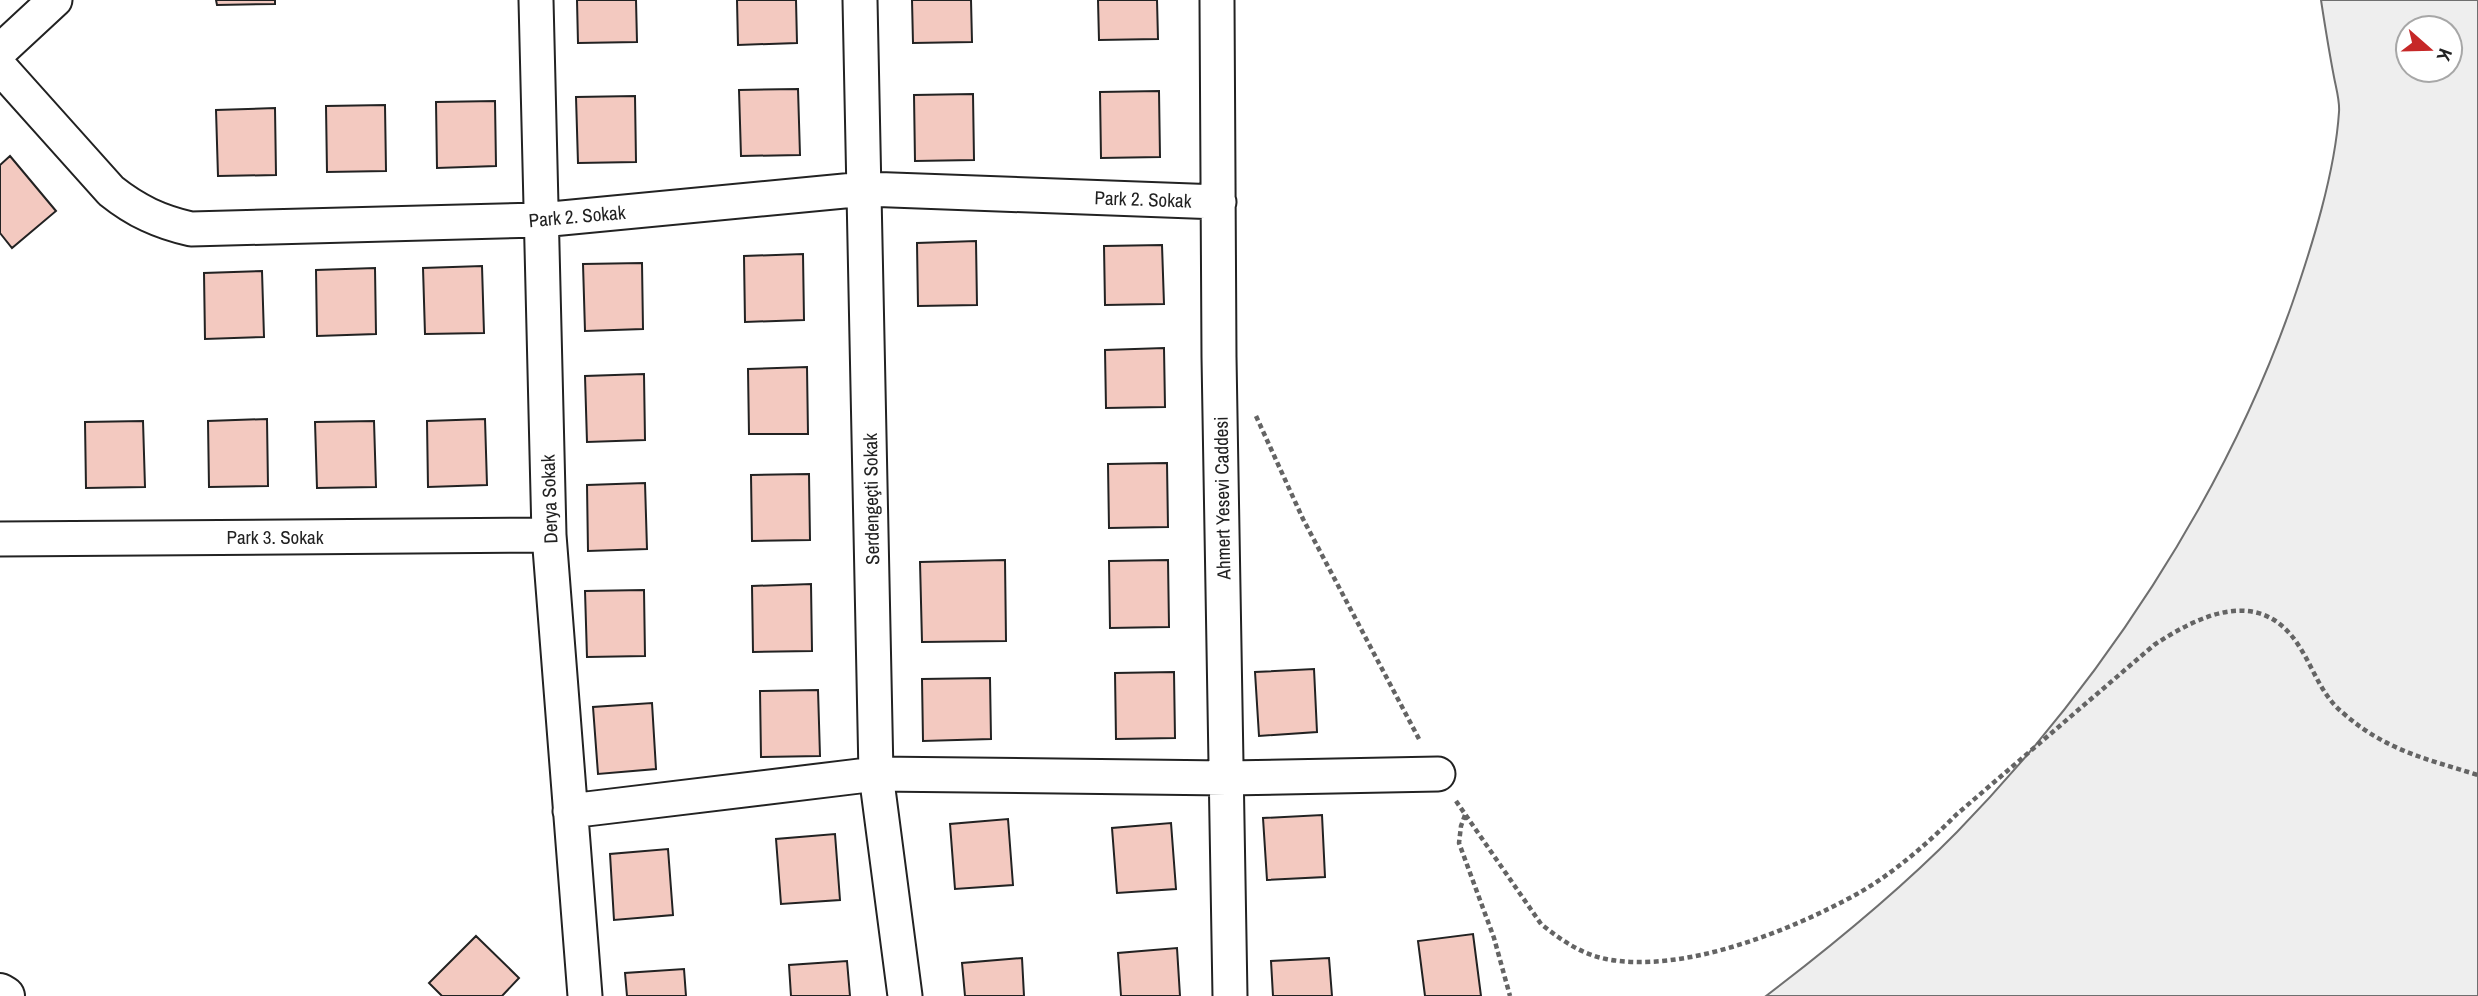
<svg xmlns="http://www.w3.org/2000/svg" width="2478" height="996" font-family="'Archivo Narrow',sans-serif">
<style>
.green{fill:#eee;stroke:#6f6f6f;stroke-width:2;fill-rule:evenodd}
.building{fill:#f3c9c0;stroke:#222;stroke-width:2}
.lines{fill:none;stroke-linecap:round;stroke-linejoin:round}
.street-casing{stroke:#222;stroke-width:37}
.secondary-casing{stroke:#222;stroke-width:42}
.path{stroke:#646464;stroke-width:4.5;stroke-dasharray:5 3.5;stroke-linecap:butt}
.street{stroke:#fff;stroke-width:33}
.secondary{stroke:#fff;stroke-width:38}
.labels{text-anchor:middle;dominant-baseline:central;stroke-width:5;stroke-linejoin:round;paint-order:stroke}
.street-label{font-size:19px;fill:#222;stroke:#fff}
</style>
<rect width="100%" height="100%" fill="#fff"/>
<!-- green -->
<path class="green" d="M2321,0h157v996h-712c67,-51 132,-104 191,-164 143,-147 267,-334 335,-528 20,-58 43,-131 47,-192 1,-11 -3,-24 -5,-35 -5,-26 -9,-51 -13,-77zM2408,28h42v42h-42z"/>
<!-- building -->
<path class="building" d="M216,0h59v4l-58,1z
M577,0h59l1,42 -59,1z
M737,0h59l1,43 -59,2z
M912,0h59l1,42 -59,1z
M1098,0h59l1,39 -59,1z
M798,89l2,66 -59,1 -2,-66z
M1159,91l1,66 -59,1 -1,-66z
M973,94l1,66 -59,1 -1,-66z
M635,96l1,66 -58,1 -2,-66z
M495,101l1,65 -59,2 -1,-66z
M385,105l1,66 -59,1 -1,-66z
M275,108l1,67 -58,1 -2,-66z
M10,156l46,55 -44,37 -12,-15v-68z
M976,241l1,64 -59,1 -1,-63z
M1162,245l2,59 -59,1 -1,-59z
M803,254l1,66 -59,2 -1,-66z
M642,263l1,66 -58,2 -2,-67z
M482,266l2,67 -59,1 -2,-66z
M375,268l1,66 -59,2 -1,-66z
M262,271l2,66 -59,2 -1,-66z
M1164,348l1,59 -59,1 -1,-58z
M807,367l1,67h-59l-1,-65z
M644,374l1,66 -58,2 -2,-66z
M267,419l1,67 -59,1 -1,-66z
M485,419l2,66 -59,2 -1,-66z
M143,421l2,66 -59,1 -1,-66z
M374,421l2,66 -59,1 -2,-66z
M1167,463l1,64 -59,1 -1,-64z
M809,474l1,66 -58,1 -1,-66z
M645,483l2,66 -59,2 -1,-66z
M1005,560l1,81 -84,1 -2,-80z
M1168,560l1,67 -59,1 -1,-67z
M811,584l1,67 -59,1 -1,-66z
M644,590l1,66 -58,1 -2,-66z
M1314,669l3,63 -58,4 -4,-64z
M1174,672l1,66 -59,1 -1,-66z
M990,678l1,61 -68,2 -1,-62z
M818,690l2,66 -59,1 -1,-66z
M652,703l4,66 -58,5 -5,-67z
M1322,815l3,62 -58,3 -4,-62z
M1008,819l5,66 -58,4 -5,-65z
M1171,823l5,66 -59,4 -5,-65z
M835,834l5,66 -59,4 -5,-65z
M668,849l5,66 -59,5 -4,-66z
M1473,934l8,62h-56l-7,-55z
M476,936l43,42 -17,18h-60l-13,-13z
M1177,948l3,48h-59l-3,-43z
M1022,958l2,38h-59l-3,-33z
M1329,958l3,38h-59l-2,-35z
M847,961l3,35h-59l-2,-31z
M684,969l2,27h-59l-2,-23z"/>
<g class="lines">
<!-- street casing -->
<g class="street-casing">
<path id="street" d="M536,0l13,535 36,461
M860,0l16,774 29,222
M1217,0l2,357 11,639
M0,51l55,-51
M0,67l111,124c25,20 49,31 80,38l350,-9 324,-31 354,13
M0,539l549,-4
M570,811l306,-37 351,4 211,-4"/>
</g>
<!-- secondary casing -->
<g class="secondary-casing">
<path id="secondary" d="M0,993l5,3"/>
</g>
<!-- path -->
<path class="path" d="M1256,416l47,103 116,220
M1456,801l85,123c20,16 40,30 65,35 77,15 184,-28 251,-65 37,-21 70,-50 100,-80l197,-169c47,-31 107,-59 145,1 15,23 22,49 44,67 42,37 83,46 135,62
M1465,815l-4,11 -2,17 35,95 16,58"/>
<!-- street -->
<use href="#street" class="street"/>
<!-- secondary -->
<use href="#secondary" class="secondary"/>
</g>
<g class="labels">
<!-- street labels -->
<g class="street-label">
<text transform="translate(1143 199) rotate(2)">Park 2. Sokak</text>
<text transform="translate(577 216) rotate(-5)">Park 2. Sokak</text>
<text transform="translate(1222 498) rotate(-91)">Ahmert Yesevi Caddesi</text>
<text transform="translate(549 499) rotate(-92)">Derya Sokak</text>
<text transform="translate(871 499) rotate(-91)">Serdengeçti Sokak</text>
<text x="275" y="537">Park 3. Sokak</text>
</g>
</g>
<!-- north arrow -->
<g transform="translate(2429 49) rotate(110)"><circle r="33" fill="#ffffff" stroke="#a7a7a7" stroke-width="2"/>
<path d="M0-5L12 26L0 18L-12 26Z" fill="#c62828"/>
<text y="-10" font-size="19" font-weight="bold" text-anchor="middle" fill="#222222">K</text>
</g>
</svg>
